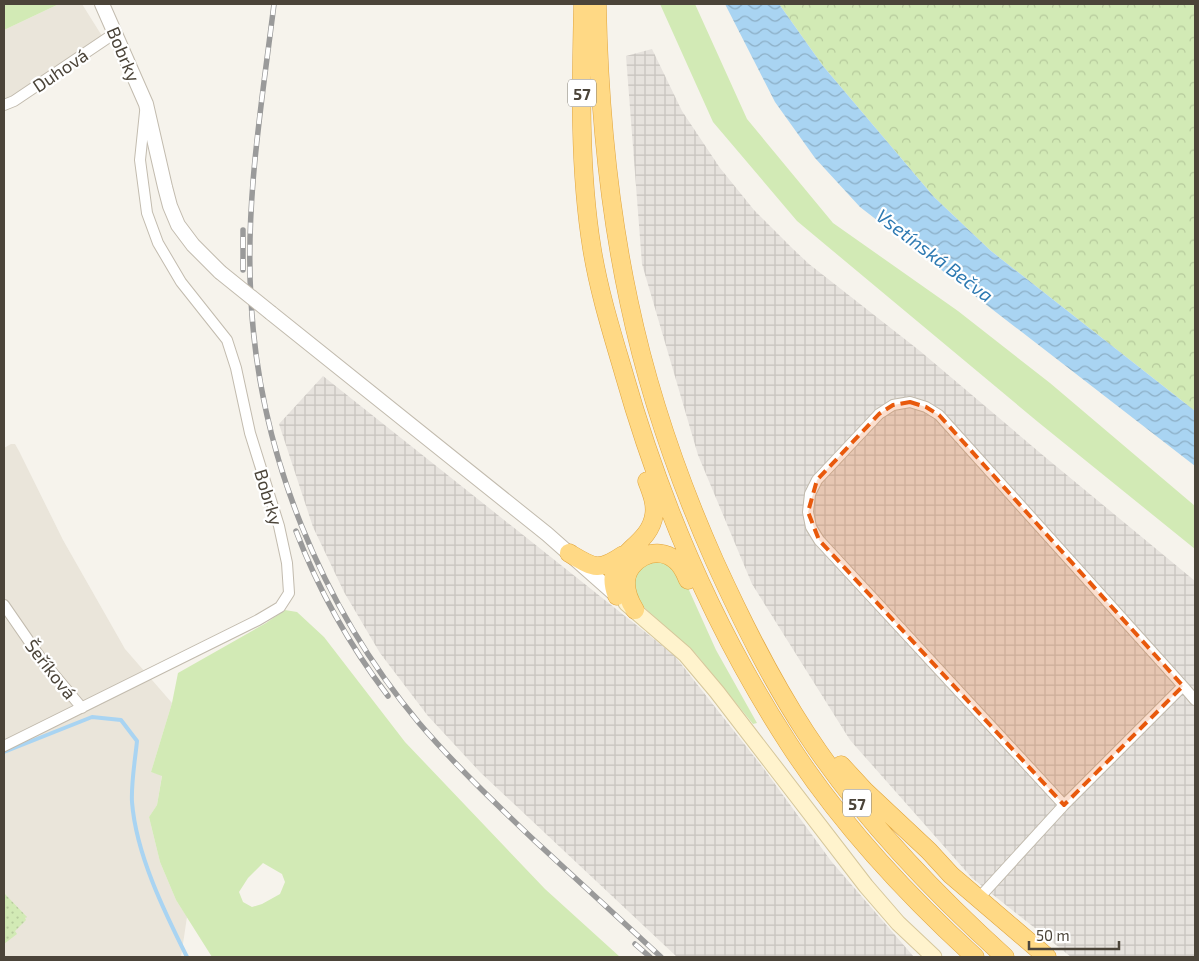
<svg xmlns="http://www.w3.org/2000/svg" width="1199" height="961" font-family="'Exo 2',sans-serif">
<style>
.residential{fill:#eae5da}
.industrial{fill:url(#industrial-grid)}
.grass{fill:#d2eab5;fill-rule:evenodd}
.forest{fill:url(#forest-crowns)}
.park{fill:url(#park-dots)}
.water{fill:url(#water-waves)}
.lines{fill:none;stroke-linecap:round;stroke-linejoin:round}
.stream{stroke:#a9d4f2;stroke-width:4}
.minor-casing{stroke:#c2bbae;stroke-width:12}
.tertiary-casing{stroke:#c2bbae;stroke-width:16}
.secondary-casing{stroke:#d6c79b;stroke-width:17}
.trunk-casing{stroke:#e0a43c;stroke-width:19}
.minor{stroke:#fff;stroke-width:10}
.tertiary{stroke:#fff;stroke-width:14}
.secondary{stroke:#fff3cd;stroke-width:15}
.trunk{stroke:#ffd985;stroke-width:18}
.rail-casing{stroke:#9a9a9a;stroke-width:5.5}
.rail{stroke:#fff;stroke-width:4;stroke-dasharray:11;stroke-linecap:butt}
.tertiary-bridge-casing{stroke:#c2bbae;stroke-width:16;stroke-linecap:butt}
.tertiary-bridge{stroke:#fff;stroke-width:14}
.marked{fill:#e8590c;fill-opacity:0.2;stroke:#e8590c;stroke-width:4;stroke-dasharray:10 6;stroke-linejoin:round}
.labels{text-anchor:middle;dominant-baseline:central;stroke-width:4.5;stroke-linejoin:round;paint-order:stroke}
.shield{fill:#fff;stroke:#817c74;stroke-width:1}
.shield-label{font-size:16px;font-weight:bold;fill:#4b4439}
.street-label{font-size:18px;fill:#4b4439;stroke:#fff}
.water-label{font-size:19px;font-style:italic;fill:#2e7ab2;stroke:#fff}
</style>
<defs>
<pattern id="industrial-grid" width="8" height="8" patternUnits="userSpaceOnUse" patternTransform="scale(1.25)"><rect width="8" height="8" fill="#e6e2dd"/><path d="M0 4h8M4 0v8" fill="none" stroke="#c7c3be"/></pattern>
<pattern id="forest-crowns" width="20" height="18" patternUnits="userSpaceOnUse" patternTransform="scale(1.25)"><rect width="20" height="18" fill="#d2eab5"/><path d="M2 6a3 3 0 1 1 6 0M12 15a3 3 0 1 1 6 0" fill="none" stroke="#b6ca9c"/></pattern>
<pattern id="park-dots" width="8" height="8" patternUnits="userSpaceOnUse" patternTransform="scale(1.25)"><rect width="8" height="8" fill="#d2eab5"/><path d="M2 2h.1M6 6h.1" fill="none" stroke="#b6ca9c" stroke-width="1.8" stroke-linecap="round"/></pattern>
<pattern id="water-waves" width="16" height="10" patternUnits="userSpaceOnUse" patternTransform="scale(1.25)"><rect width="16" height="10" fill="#a9d4f2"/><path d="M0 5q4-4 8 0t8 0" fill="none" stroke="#8caec5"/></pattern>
</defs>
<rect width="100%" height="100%" fill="#f6f3ec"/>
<!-- residential -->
<path class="residential" d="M59,4h23l20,32 -98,66v-72z
M11,444h4l4,7 44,89 62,109 47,54 -21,69 11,3 -5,30 -8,12 11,45 16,38 11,17 -6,40h-177v-509z"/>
<!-- industrial -->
<path class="industrial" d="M652,49l30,62 38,57 34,42 38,38 17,16 111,87 125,106 150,124v376h-124l-99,-79 -122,-138 -98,-156 -54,-129 -56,-191 -16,-208z
M323,376l351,279 90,114 67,92 83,96h-237l-197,-185 -52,-56 -48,-63 -36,-61 -31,-65 -34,-103z"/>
<!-- grass -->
<path class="grass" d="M4,4h55l-55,26z
M660,4h35l52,115 86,104 125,88 92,72 145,123v43l-157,-127 -241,-201 -84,-99z
M653,560l15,3 16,16 32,71 41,73 -4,1 -57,-70 -58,-52 -7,-20 5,-13z
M285,610l12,2 27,25 81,105 140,147 75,68h-408l-36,-57 -16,-38 -11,-45 8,-12 5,-29 -11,-4 21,-69 6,-30 88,-50zM263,863l19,11 3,8 -5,12 -18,10 -10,3 -9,-5 -4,-10 9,-14z"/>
<!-- forest -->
<path class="forest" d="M779,4h416v407l-204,-160 -57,-54 -111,-131z"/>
<!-- park -->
<path class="park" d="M4,893l23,24 -2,1 1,2 -11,11 2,3 -13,10z"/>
<!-- water -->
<path class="water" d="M725,4h54l44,62 111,131 57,54 204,160v55l-335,-259 -45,-49 -40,-56z"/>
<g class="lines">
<!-- stream -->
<path class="stream" d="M4,752l88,-35 29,3 16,21c-2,20 -6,42 -5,61 4,52 32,109 55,155"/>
<!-- minor casing -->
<g class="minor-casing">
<path id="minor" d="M4,105l10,-4 101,-68
M4,605l38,55 40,48
M4,746l254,-126 22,-13 9,-14 -2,-30 -8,-37 -29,-93 -14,-65 -9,-28 -46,-58 -23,-39 -11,-30 -7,-53 5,-48
M1064,805l-245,-265 -8,-13 -3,-15 2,-18 7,-14 62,-66 14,-9 17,-3 16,5 13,8 244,271
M978,899l86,-94 119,-119 12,14"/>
</g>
<!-- tertiary casing -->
<g class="tertiary-casing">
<path id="tertiary" d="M102,4l44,100 19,83 5,19 8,19 15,20 27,27
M271,313l276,221 70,62"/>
</g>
<!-- secondary casing -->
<g class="secondary-casing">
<path id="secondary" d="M626,603l59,51 32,38 149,194 32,37 36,34"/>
</g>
<!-- trunk casing -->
<g class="trunk-casing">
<path id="trunk" d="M583,4c-2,81 -4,165 9,245 7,43 20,84 32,125 37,130 91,256 165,370 51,79 117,150 186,213
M597,4c2,100 11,200 32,298 19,90 49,177 86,260 27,59 55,116 91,171 55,84 125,157 199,224
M569,553c25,15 29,19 54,2
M617,596c-17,-42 32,-46 37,-81 2,-12 -3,-23 -7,-34
M635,610c-5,-8 -9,-17 -9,-27 0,-24 31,-39 49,-23 7,5 10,13 13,20
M841,765l24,26 64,60 22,24 96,82"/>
</g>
<!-- minor -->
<use href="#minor" class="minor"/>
<!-- tertiary -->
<use href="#tertiary" class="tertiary"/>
<!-- secondary -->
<use href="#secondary" class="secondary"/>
<!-- trunk -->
<use href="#trunk" class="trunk"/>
<!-- rail casing -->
<g class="rail-casing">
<path id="rail" d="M274,4c-12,98 -29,197 -23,296 8,153 70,306 168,423 36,42 76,80 116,118 42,39 84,77 126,116
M243,270v-40
M296,531c22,58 54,115 92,165
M635,944l15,13"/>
</g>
<!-- rail -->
<use href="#rail" class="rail"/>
<!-- tertiary-bridge casing -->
<g class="tertiary-bridge-casing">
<path id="tertiary-bridge" d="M220,272l51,41"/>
</g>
<!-- tertiary-bridge -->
<use href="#tertiary-bridge" class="tertiary-bridge"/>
</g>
<!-- marked area -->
<path class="marked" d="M910,402l16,5 13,8 244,271 -119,119 -245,-265 -11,-28 9,-32 62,-66 14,-9z"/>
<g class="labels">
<!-- shield labels -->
<g class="shield">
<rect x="568" y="79.5" width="28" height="27" rx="4"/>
<rect x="843" y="789.5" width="28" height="27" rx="4"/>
</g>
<g class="shield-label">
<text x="582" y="93">57</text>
<text x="857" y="803">57</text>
</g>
<!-- street labels -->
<g class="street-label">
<text transform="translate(124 54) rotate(67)">Bobrky</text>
<text transform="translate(60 70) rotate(-34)">Duhová</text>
<text transform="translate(269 497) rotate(73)">Bobrky</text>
<text transform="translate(51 669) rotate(52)">Šeříková</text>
</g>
<!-- water labels -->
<g class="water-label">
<text transform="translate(935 255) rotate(37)">Vsetínská Bečva</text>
</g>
</g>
<!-- border -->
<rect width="1199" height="961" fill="none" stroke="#4b4439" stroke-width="10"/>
<!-- scale -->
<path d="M1029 941v8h90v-8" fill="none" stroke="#4b4439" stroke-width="2.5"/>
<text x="1036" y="941" font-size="15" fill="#4b4439" stroke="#ffffff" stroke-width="4" paint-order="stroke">50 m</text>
</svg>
